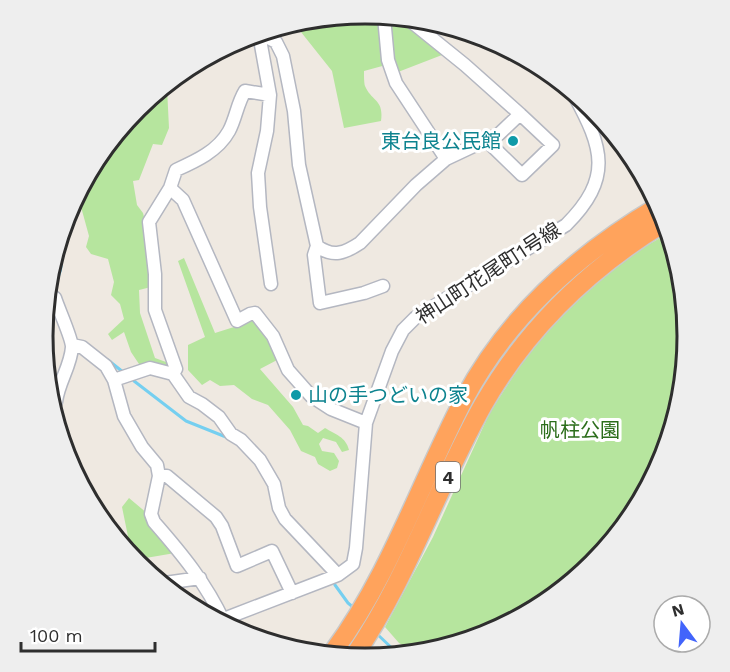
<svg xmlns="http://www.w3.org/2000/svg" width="730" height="672" font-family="'Work Sans','Noto Sans JP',sans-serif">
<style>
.green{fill:#b6e59e}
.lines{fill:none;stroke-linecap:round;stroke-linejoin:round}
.stream{stroke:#75cff0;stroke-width:3}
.minor-casing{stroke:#b4b7c1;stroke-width:15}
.highway-casing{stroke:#c9c9c9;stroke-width:21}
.minor{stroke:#fff;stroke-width:12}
.highway{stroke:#ffa35c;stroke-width:18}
.culture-dot{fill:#0f9aa8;stroke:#fff;stroke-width:2}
.labels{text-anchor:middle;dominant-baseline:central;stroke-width:6;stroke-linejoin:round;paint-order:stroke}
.shield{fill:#fff;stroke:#6d6d6d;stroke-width:1.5}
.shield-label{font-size:18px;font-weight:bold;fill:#2e2e2e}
.culture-label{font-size:20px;fill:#0d838f;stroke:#fff;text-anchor:end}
.street-label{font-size:20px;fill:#2e2e2e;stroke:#fff}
.park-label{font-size:20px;fill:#2c6e1b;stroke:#fff}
.rim{fill:none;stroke:#2e2e2e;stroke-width:3}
</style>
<rect width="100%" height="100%" fill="#efe9e1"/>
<!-- green -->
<path class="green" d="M365,14l16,3 5,48 -22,6c0,5 0,12 1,15 7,16 19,13 16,35l-37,7 -12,-57 -35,-44z
M390,18l10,3 42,34 -44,17 -4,-10z
M167,88l2,40 -7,17 -9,-1 -14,36 -6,1 4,24 6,8 2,8 6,66 -12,3 1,23 15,45 11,4 6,6 -31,-1 -10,-15 -7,-20 -12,8 -4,-6 16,-15 -4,-15 -9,-9 3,-13 -6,-23 -17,-5 -5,-7 3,-11 -11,-40 59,-88z
M667,234l20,102 -24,124 -70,104 -105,70 -78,15 -11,-6 -14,-16 48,-90 57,-125 39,-60 44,-49 59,-49z
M184,258l31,75 19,-6 19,-10 18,22 8,20 -19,10 33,38 10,18 5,1 10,7 7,-5c10,6 21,9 24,22l-7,2 -6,-10 -13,-4 -4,6 3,7 12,2 5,8 -2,7 -7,3 -12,-7 -3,-7 -14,-6 -11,-21 -22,-25 -16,-6 -18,-14 -14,1 -10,-6 -8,5 -14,-15v-25l17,-8 -27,-76z
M129,498l19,16 27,39 -41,7 -2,-4 -10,-49z"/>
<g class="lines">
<!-- stream -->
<path class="stream" d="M52,291c9,-19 11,-23 8,-45
M108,360l15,12
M134,381l52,40 40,16
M53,386l5,-12
M335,585l13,18 6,5
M376,633l20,19"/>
<!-- minor casing -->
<g class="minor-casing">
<path id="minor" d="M384,17l4,43 8,23 50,76
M259,34l11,61 -3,36 -9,42 2,34 11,77
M260,34l16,8 7,14 11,55 5,54 18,81c16,12 28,7 43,-3l56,-58 30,-26 53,-25 21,-20 -55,-49 -52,-42
M487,141l35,34 31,-30 -33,-31
M170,188l13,12 54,121 13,-7 5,-1 18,23 15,34 23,26 20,13 35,14
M317,246l-3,9 6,48 44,-10 19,-7
M51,295l4,3c3,10 17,40 17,49 -1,19 -14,36 -16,55
M72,345l10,2 24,19 8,14 10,36 18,31 15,18 2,11 -8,38 3,8c28,32 52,61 70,100
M173,374l3,-5 -21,-59v-36l-6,-52 21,-34 6,-18c20,-9 42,-19 53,-39 7,-13 8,-27 16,-40l25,4
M114,380l36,-12 23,6 16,23 13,7 17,13 12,17 10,6 19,20 14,24 5,24 6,11 53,56
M159,476h8l49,41 6,9 15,40 35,-15 20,42
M165,583l35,-5
M221,620l117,-45 15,-11 3,-16 10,-125 26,-72 11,-21 12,-12 151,-93c47,-47 37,-77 8,-130"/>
</g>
<!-- highway casing -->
<g class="highway-casing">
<path id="highway" d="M333,652c57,-77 87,-169 131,-253 44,-83 115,-146 195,-193
M354,656c54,-78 83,-169 129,-251 44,-77 107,-137 182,-183"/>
</g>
<!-- minor -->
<use href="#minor" class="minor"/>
<!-- highway -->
<use href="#highway" class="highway"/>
</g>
<!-- markers -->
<g class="culture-dot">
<circle cx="513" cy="141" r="6"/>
<circle cx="296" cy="395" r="6"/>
</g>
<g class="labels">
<!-- shield labels -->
<rect class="shield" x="436" y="462" width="24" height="30" rx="4.5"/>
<g class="shield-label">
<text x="448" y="477">4</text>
</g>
<!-- culture labels -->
<g class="culture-label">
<text x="501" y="141">東台良公民館</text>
<text x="308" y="395" text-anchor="start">山の手つどいの家</text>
</g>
<!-- street labels -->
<g class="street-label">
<text transform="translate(488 273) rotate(-33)">神山町花尾町1号線</text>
</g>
<!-- park labels -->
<g class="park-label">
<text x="580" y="430">帆柱公園</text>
</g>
</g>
<!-- crop -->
<path d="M0 0H730V672H0ZM53 336a312 312 0 1 1 624 0a312 312 0 1 1-624 0Z" fill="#eee" fill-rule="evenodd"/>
<path class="rim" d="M53 336a312 312 0 1 1 624 0a312 312 0 1 1-624 0Z"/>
<!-- north arrow -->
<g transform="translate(682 624) rotate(344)"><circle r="28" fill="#ffffff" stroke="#ababab" stroke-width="1.5"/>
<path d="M0-4.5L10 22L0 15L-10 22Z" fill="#4264fb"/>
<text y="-9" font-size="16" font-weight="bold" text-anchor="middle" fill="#2e2e2e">N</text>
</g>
<!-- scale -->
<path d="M21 642v9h134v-9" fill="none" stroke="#2e2e2e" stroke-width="3"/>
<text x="30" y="642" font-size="18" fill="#2e2e2e" stroke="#ffffff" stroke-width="4.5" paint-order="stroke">100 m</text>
</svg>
